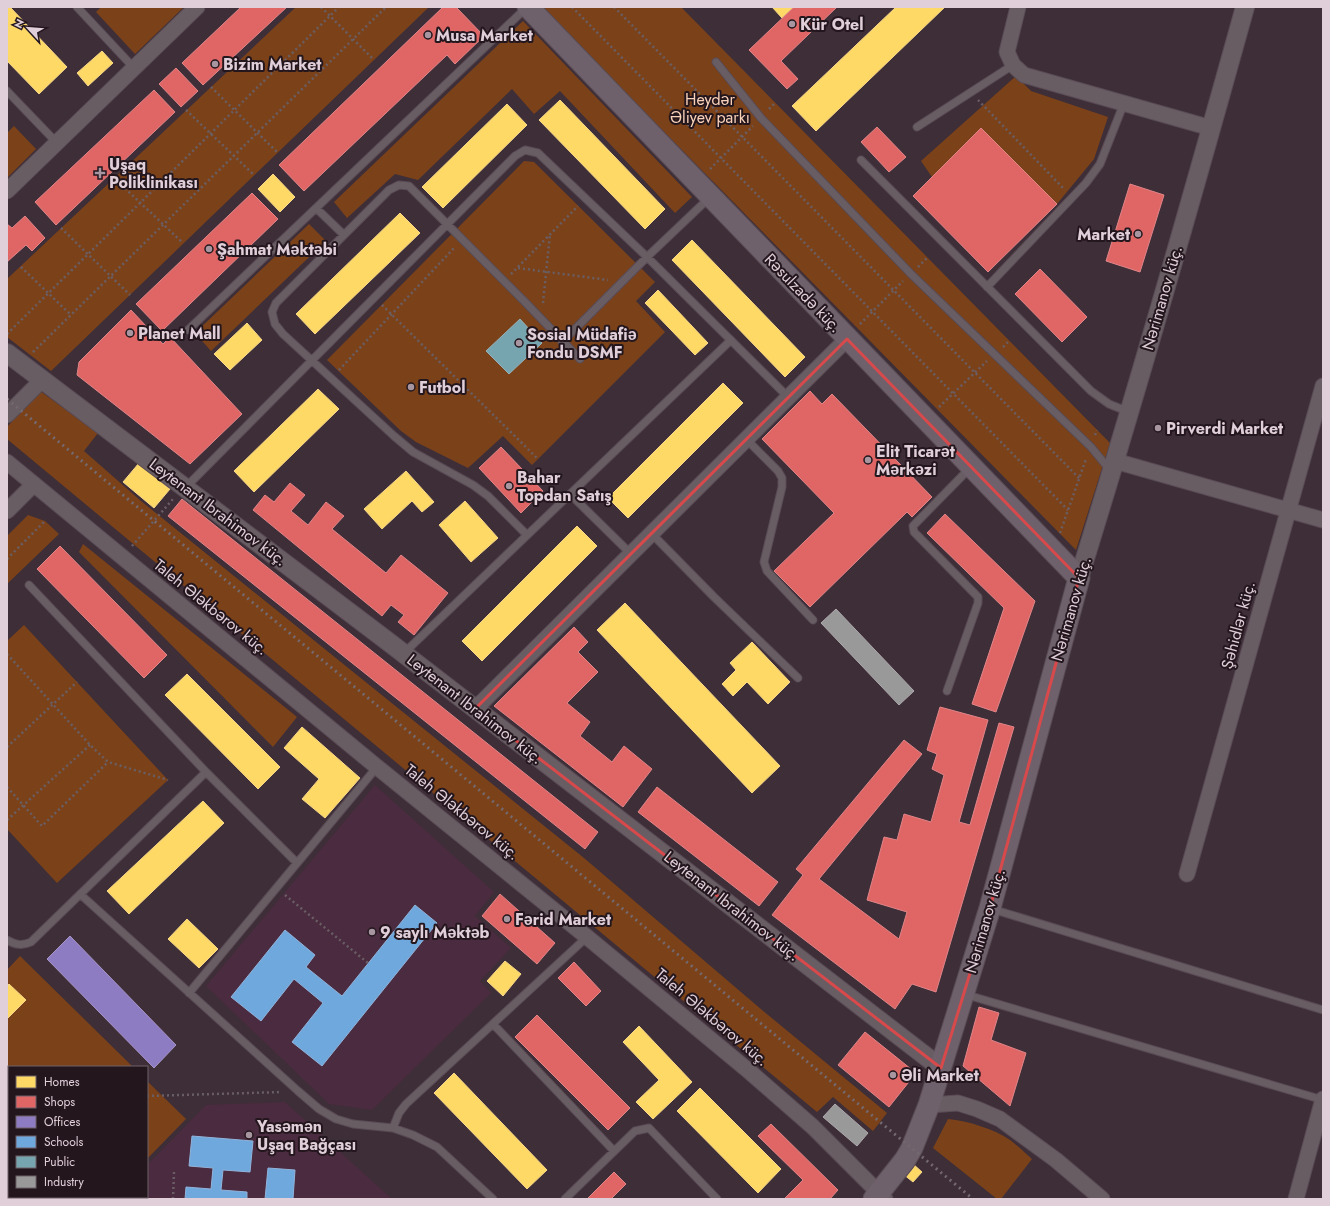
<svg xmlns="http://www.w3.org/2000/svg" width="1330" height="1206" font-family="Jost,sans-serif">
<style>
.built{fill:#4b2b3f}
.green{fill:#7b4219}
.homes{fill:#ffd966;stroke:#f6d688}
.shops{fill:#e06666;stroke:#e08588}
.offices{fill:#8e7cc3;stroke:#a795c9}
.schools{fill:#6fa8dc;stroke:#91b3db}
.public{fill:#76a5af;stroke:#96b1bb}
.industry{fill:#999;stroke:#aea9ac}
.lines{fill:none;stroke-linecap:round;stroke-linejoin:round}
.service-casing{stroke:#594b54;stroke-width:9}
.minor-casing{stroke:#594b54;stroke-width:17}
.tertiary-casing{stroke:#594b54;stroke-width:20}
.secondary-casing{stroke:#594b54;stroke-width:23}
.path{stroke:#6a5e65;stroke-width:2.5;stroke-dasharray:2 3;stroke-linecap:butt}
.service{stroke:#695d64;stroke-width:7}
.minor{stroke:#695d64;stroke-width:15}
.tertiary{stroke:#695d64;stroke-width:18}
.secondary{stroke:#6e616b;stroke-width:21}
.rail{stroke:#74696f;stroke-width:3;stroke-dasharray:2 4;stroke-linecap:butt}
.marked{fill:none;stroke:#d8494b;stroke-width:3;stroke-linejoin:round}
.poi-dot{fill:#a796a0;stroke:#23161d;stroke-width:1.5}
.labels{text-anchor:middle;dominant-baseline:central;stroke-width:4;stroke-linejoin:round;paint-order:stroke}
.poi-label{font-size:16px;font-weight:bold;fill:#e0ced8;stroke:#23161d;text-anchor:start}
.park-label{font-size:16px;fill:#fad2ba;stroke:#23161d}
.street-label{font-size:16px;fill:#e0ced8;stroke:#23161d}
</style>
<rect width="100%" height="100%" fill="#3e2e38"/>
<!-- built -->
<path class="built" d="M375,785l119,107 -19,24 36,32 -31,33 11,12 -119,117 -43,-6 -123,-118z
M285,1102l107,97h-278l2,-2h31v-32l59,-60z"/>
<!-- green -->
<path class="green" d="M101,7h83l-49,47 -39,-42z
M296,7h133l-378,364 -44,-34v-58z
M541,7h140l429,436 -34,107z
M523,21l169,176 -17,16 -115,-122 -26,23 -22,-25 -94,91 -23,-6 -48,44 -13,-16z
M1016,76l15,15 77,26 -14,42 -37,45 -76,-76 -49,49 -11,-16z
M14,126l22,23 -29,29v-45z
M524,161l10,1 121,120 -19,19 29,31 -133,133 -29,-29 -35,32 -52,-26 -15,-11 -74,-71z
M309,224l17,17 -115,110 -16,-18z
M40,391l58,42 -14,18 57,50 443,357 178,152 125,103 -14,18 -40,-34 -16,15 -810,-673v-12z
M28,515l17,6 14,13 -52,50v-48z
M83,544l214,173 -24,30 -194,-195z
M24,625l144,155 -111,103 -50,-54v-188z
M20,956l113,111h-124v78l-2,-2v-173z
M147,1081l39,38 -39,40z
M948,1119c20,2 46,10 62,21 8,6 15,13 22,19l-31,40h-4l-64,-51z"/>
<!-- homes -->
<path class="homes" d="M7,7h3l57,60 -28,27 -32,-33z
M772,7h22l-12,11z
M896,7h49l-129,124 -24,-25z
M102,51l11,12 -25,23 -11,-13z
M560,100l105,109 -20,20 -106,-109z
M507,104l20,21 -84,83 -21,-21z
M273,174l22,23 -15,15 -22,-23z
M400,213l20,20 -105,101 -19,-20z
M692,240l113,117 -20,20 -113,-117z
M658,290l50,53 -13,12 -50,-52z
M247,323l15,17 -32,30 -16,-16z
M723,383l20,20 -115,115 -20,-20z
M318,389l21,20 -85,83 -20,-21z
M139,463l31,26 -16,19 -31,-26z
M406,471l28,31 -12,10 -10,-11 -30,28 -18,-20z
M465,501l33,37 -27,24 -32,-37z
M577,526l20,20 -115,115 -20,-20z
M625,603l155,163 -28,27 -155,-163z
M752,642l38,40 -22,22 -21,-22 -14,14 -11,-12 14,-14 -6,-7z
M187,674l93,93 -22,22 -93,-94z
M302,727l58,51 -35,40 -23,-19 17,-20 -35,-31z
M203,801l21,22 -95,91 -22,-23z
M187,919l31,30 -19,19 -31,-29z
M505,961l16,13 -18,22 -16,-15z
M9,984l17,16 -19,19v-33z
M639,1026l53,56 -39,37 -17,-17 23,-22 -36,-38z
M454,1073l93,97 -20,19 -93,-96z
M700,1088l81,81 -23,24 -81,-82z
M912,1163l10,9 -9,10 -10,-8z
M7,1179l2,2v16h16l2,2h-20z"/>
<!-- shops -->
<path class="shops" d="M241,7h46l-84,78 -21,-22z
M443,7h13l28,29 -29,28 -8,-9 -143,136 -25,-26z
M794,7h43l-56,54 17,18 -11,10 -38,-39z
M176,68l22,23 -17,16 -22,-23z
M154,90l21,22 -119,113 -21,-23z
M877,127l29,30 -17,15 -28,-30z
M981,128l76,76 -69,68 -75,-76z
M1130,184l34,11 -24,77 -34,-11z
M252,193l26,26 -116,112 -26,-27z
M25,216l20,22 -13,13 -6,-6 -19,17v-38l5,4z
M1040,269l47,48 -25,25 -47,-48z
M131,310l32,34 7,-7 72,77 -52,50 -113,-89 2,-13z
M810,391l12,13 10,-10 100,103 -20,20 -5,-5 -97,95 -36,-36 60,-58 -72,-74z
M501,447l42,44 -22,22 -42,-45z
M290,483l15,12 -14,16 17,14 18,-23 18,14 -12,13 54,44 15,-18 47,38 -34,42 -16,-13 6,-7 -13,-10 -9,11 -129,-106 12,-15 9,7z
M182,499l416,333 -13,17 -417,-333z
M945,514l90,87 -39,111 -24,-8 32,-96 -77,-75z
M60,546l107,109 -23,23 -107,-109z
M574,627l14,15 -10,10 20,20 -31,31 23,19 -10,14 32,26 12,-16 28,23 -29,38 -129,-101z
M940,707l48,13 -29,102 11,3 29,-102 15,4 -78,265 -24,-8 -17,25 -123,-94 31,-40 -7,-6 108,-129 18,14 -103,125 80,60 8,-27 -40,-12 17,-63 13,3 7,-26 27,8 13,-47 -12,-6 5,-15 -10,-4z
M657,787l121,95 -19,24 -121,-94z
M500,894l55,49 -18,21 -55,-48z
M574,962l27,29 -15,15 -28,-28z
M979,1007l20,6 -8,27 35,13 -16,53 -47,-40z
M537,1015l93,93 -22,22 -93,-93z
M865,1032l51,41 -27,34 -51,-42z
M771,1124l67,66 -8,9h-46l19,-19 -45,-44z
M614,1172l12,12 -15,15h-24z"/>
<!-- offices -->
<path class="offices" d="M70,936l106,109 -22,23 -107,-109z"/>
<!-- schools -->
<path class="schools" d="M415,905l22,18 -115,143 -30,-24 31,-39 -29,-24 -33,42 -30,-24 54,-67 30,25 -9,12 36,29z
M192,1136l61,5 -3,31 -27,-2 -2,20 26,2v7h-62l1,-12 25,2 2,-21 -24,-2z
M268,1168l27,2 -2,29h-28z"/>
<!-- public -->
<path class="public" d="M520,319l22,24 -33,31 -23,-23z"/>
<!-- industry -->
<path class="industry" d="M836,609l78,82 -15,14 -78,-82z
M835,1104l33,29 -11,13 -34,-29z"/>
<g class="lines">
<!-- service casing -->
<g class="service-casing">
<path id="service" d="M77,7l57,61
M716,62l45,56 150,156 180,173 19,23
M7,91l50,52
M917,127l96,-62
M861,160l230,231 18,13 20,8
M316,208l28,27
M987,287l99,-104 14,-19 24,-61
M188,330l339,-323
M562,342l85,-85 62,-59
M746,439l32,32 4,7v9l-18,75 3,9 46,49
M186,487l329,-331 10,-6 13,3 109,104 141,140
M570,494l61,60
M652,534l62,63 84,81
M527,535l-39,-39 -15,-11 -60,-33 -19,-16 -111,-102 -8,-10 -3,-12 4,-9 113,-113 10,-5 10,1 116,116 55,57
M29,585l177,187 91,91
M404,653l327,-313
M947,691l31,-88v-6l-64,-65 -1,-6 57,-58
M80,894l218,197 21,18 17,10 17,5 40,4 20,7 24,12 56,52
M992,909l331,101
M7,940c9,5 15,6 24,2l175,-170
M189,993l188,-226
M964,994l359,106
M493,1024l121,127
M393,1128l6,-15 7,-9 181,-167
M565,1199l70,-68 14,-3 68,71"/>
</g>
<!-- minor casing -->
<g class="minor-casing">
<path id="minor" d="M1018,7l-11,45 6,13 11,10 187,53
M7,191l190,-184
M7,415l36,-36
M1115,461l208,59
M7,462l370,305 210,170 163,135 63,55 72,72
M7,511l27,-27
M475,709l372,-370
M1187,874l136,-488
M929,1105l29,-2 19,6 23,10 56,41 46,39
M1296,1199l27,-100"/>
</g>
<!-- tertiary casing -->
<g class="tertiary-casing">
<path id="tertiary" d="M7,353l383,290 551,425
M1079,578c59,-190 113,-380 166,-571"/>
</g>
<!-- secondary casing -->
<g class="secondary-casing">
<path id="secondary" d="M528,7l551,571 -89,330 -61,197 -17,43 -7,12 -31,39"/>
</g>
<!-- path -->
<path class="path" d="M321,7l53,53
M572,7l496,503
M614,7l465,471
M211,87l67,66
M978,100l87,90
M769,109l6,-6
M186,110l68,65
M710,169l43,-43
M114,178l69,65
M61,228l69,67
M21,267l50,48
M918,267l9,-9
M518,268l90,12
M511,274l67,-68
M543,303l7,-69
M382,305l156,154
M860,324l43,-43
M7,334l332,-327
M1003,347l6,-6
M33,352l353,-345
M339,370l116,-123
M939,407l48,-46
M1095,435l2,-5
M1060,533l26,-74
M132,546l41,-47
M7,559l38,-38
M7,654l83,91 18,17 60,18
M7,747l70,-65
M7,787l35,39 66,-64
M7,820l83,-75
M285,895l83,68
M147,1096l135,-4
M7,1105l2,-1
M173,1199l1,-27"/>
<!-- service -->
<use href="#service" class="service"/>
<!-- minor -->
<use href="#minor" class="minor"/>
<!-- tertiary -->
<use href="#tertiary" class="tertiary"/>
<!-- secondary -->
<use href="#secondary" class="secondary"/>
<!-- rail -->
<path class="rail" d="M7,399l966,800"/>
</g>
<!-- marked area -->
<path class="marked" d="M847,339l232,239 -89,330 -49,160 -466,-359z"/>
<!-- markers -->
<g class="poi-dot">
<circle cx="792" cy="24" r="4"/>
<circle cx="428" cy="35" r="4"/>
<circle cx="215" cy="64" r="4"/>
<path d="M98 167h4v4h4v4h-4v4h-4v-4h-4v-4h4z"/>
<circle cx="1138" cy="234" r="4"/>
<circle cx="209" cy="249" r="4"/>
<circle cx="130" cy="333" r="4"/>
<circle cx="519" cy="343" r="4"/>
<circle cx="411" cy="387" r="4"/>
<circle cx="1158" cy="428" r="4"/>
<circle cx="868" cy="460" r="4"/>
<circle cx="509" cy="486" r="4"/>
<circle cx="507" cy="919" r="4"/>
<circle cx="372" cy="932" r="4"/>
<circle cx="893" cy="1075" r="4"/>
<circle cx="249" cy="1135" r="4"/>
</g>
<g class="labels">
<!-- poi labels -->
<g class="poi-label">
<text x="800" y="24">Kür Otel</text>
<text x="436" y="35">Musa Market</text>
<text x="223" y="64">Bizim Market</text>
<text x="109" y="164">Uşaq<tspan x="109" dy="18">Poliklinikası</tspan></text>
<text x="1130" y="234" text-anchor="end">Market</text>
<text x="217" y="249">Şahmat Məktəbi</text>
<text x="138" y="333">Planet Mall</text>
<text x="527" y="334">Sosial Müdafiə<tspan x="527" dy="18">Fondu DSMF</tspan></text>
<text x="419" y="387">Futbol</text>
<text x="1166" y="428">Pirverdi Market</text>
<text x="876" y="451">Elit Ticarət<tspan x="876" dy="18">Mərkəzi</tspan></text>
<text x="517" y="477">Bahar<tspan x="517" dy="18">Topdan Satış</tspan></text>
<text x="515" y="919">Fərid Market</text>
<text x="380" y="932">9 saylı Məktəb</text>
<text x="901" y="1075">Əli Market</text>
<text x="257" y="1126">Yasəmən<tspan x="257" dy="18">Uşaq Bağçası</tspan></text>
</g>
<!-- park labels -->
<g class="park-label">
<text x="710" y="99">Heydər<tspan x="710" dy="18">Əliyev parkı</tspan></text>
</g>
<!-- street labels -->
<g class="street-label">
<text transform="translate(803 293) rotate(46)">Rəsulzadə küç.</text>
<text transform="translate(1162 298) rotate(-74)">Nərimanov küç.</text>
<text transform="translate(218 512) rotate(37)">Leytenant Ibrahimov küç.</text>
<text transform="translate(211 607) rotate(39)">Taleh Ələkbərov küç.</text>
<text transform="translate(1071 609) rotate(-74)">Nərimanov küç.</text>
<text transform="translate(1238 625) rotate(-75)">Şəhidlər küç.</text>
<text transform="translate(475 709) rotate(38)">Leytenant Ibrahimov küç.</text>
<text transform="translate(462 812) rotate(39)">Taleh Ələkbərov küç.</text>
<text transform="translate(732 906) rotate(38)">Leytenant Ibrahimov küç.</text>
<text transform="translate(985 921) rotate(-74)">Nərimanov küç.</text>
<text transform="translate(712 1017) rotate(40)">Taleh Ələkbərov küç.</text>
</g>
</g>
<!-- border -->
<rect width="1330" height="1206" fill="none" stroke="#e0ced8" stroke-width="16"/>
<!-- legend -->
<rect x="8" y="1066" width="140" height="132" fill="#23161d" stroke="#6f6068"/>
<rect x="16" y="1076" width="20" height="12" fill="#ffd966" stroke="#6f6068"/>
<text x="44" y="1086" font-size="12" fill="#e0ced8">Homes</text>
<rect x="16" y="1096" width="20" height="12" fill="#e06666" stroke="#6f6068"/>
<text x="44" y="1106" font-size="12" fill="#e0ced8">Shops</text>
<rect x="16" y="1116" width="20" height="12" fill="#8e7cc3" stroke="#6f6068"/>
<text x="44" y="1126" font-size="12" fill="#e0ced8">Offices</text>
<rect x="16" y="1136" width="20" height="12" fill="#6fa8dc" stroke="#6f6068"/>
<text x="44" y="1146" font-size="12" fill="#e0ced8">Schools</text>
<rect x="16" y="1156" width="20" height="12" fill="#76a5af" stroke="#6f6068"/>
<text x="44" y="1166" font-size="12" fill="#e0ced8">Public</text>
<rect x="16" y="1176" width="20" height="12" fill="#999999" stroke="#6f6068"/>
<text x="44" y="1186" font-size="12" fill="#e0ced8">Industry</text>
<!-- north arrow -->
<g transform="translate(28 28) rotate(296)" stroke="#23161d" stroke-width="3" paint-order="stroke">
<path d="M0-3L7 15L0 10L-7 15Z" fill="#e0ced8"/>
<text y="-6" font-size="11" font-weight="bold" text-anchor="middle" fill="#e0ced8">N</text>
</g>
</svg>
